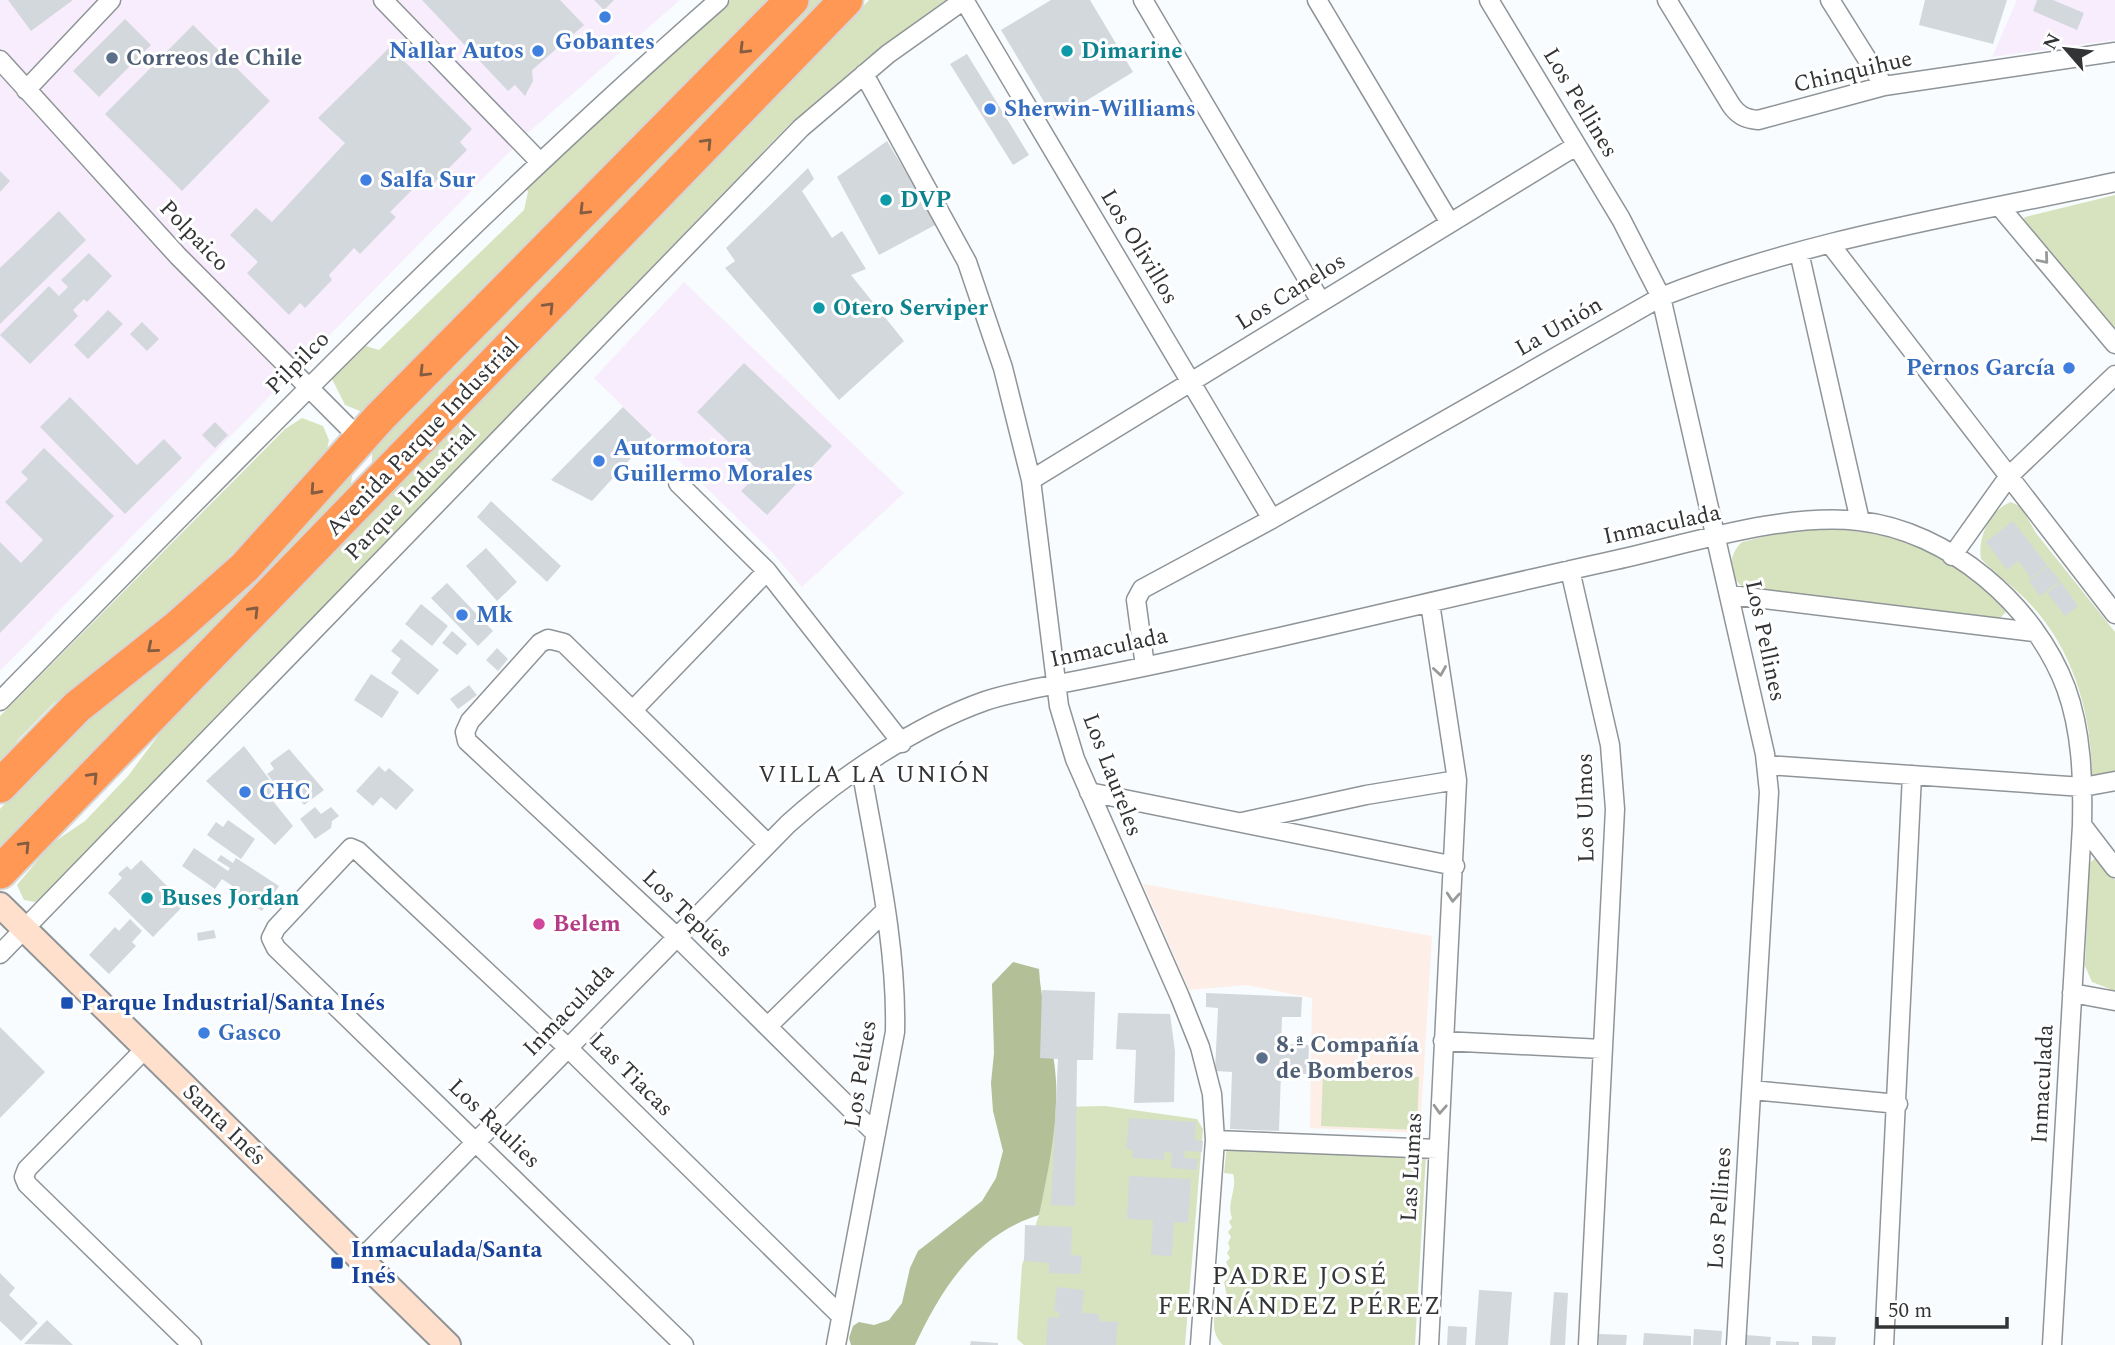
<svg xmlns="http://www.w3.org/2000/svg" width="2115" height="1345" font-family="Spectral,serif">
<style>
.industrial{fill:#f8edfc}
.education{fill:#fdeee8}
.green{fill:#d6e3be}
.forest{fill:#b2bf97}
.building{fill:#d3d8dd}
.lines{fill:none;stroke-linecap:round;stroke-linejoin:round}
.street-casing{stroke:#8f9498;stroke-width:21}
.secondary-casing{stroke:#8f9498;stroke-width:28}
.highway-casing{stroke:#d6d6d7;stroke-width:37}
.street{stroke:#fff;stroke-width:18}
.secondary{stroke:#ffe0cc;stroke-width:24}
.highway{stroke:#ff9755;stroke-width:33}
.oneway{stroke:#845c42}
.oneway2{stroke:#989a9a}
.shop-dot{fill:#3f7fe0;stroke:#fff;stroke-width:2.5}
.culture-dot{fill:#0f9aa8;stroke:#fff;stroke-width:2.5}
.service-dot{fill:#5c6f8a;stroke:#fff;stroke-width:2.5}
.hotel-dot{fill:#d1479c;stroke:#fff;stroke-width:2.5}
.transit-dot{fill:#1a4fb4;stroke:#fff;stroke-width:2.5}
.labels{text-anchor:middle;dominant-baseline:central;stroke-width:6;stroke-linejoin:round;paint-order:stroke}
.shop-label{font-size:23px;font-weight:bold;fill:#366cbe;stroke:#fff;text-anchor:start}
.culture-label{font-size:23px;font-weight:bold;fill:#0d838f;stroke:#fff;text-anchor:start}
.service-label{font-size:23px;font-weight:bold;fill:#4e5e75;stroke:#fff;text-anchor:start}
.street-label{font-size:23px;fill:#323435;stroke:#fff}
.hotel-label{font-size:23px;font-weight:bold;fill:#b23c85;stroke:#fff;text-anchor:start}
.transit-label{font-size:23px;font-weight:bold;fill:#164399;stroke:#fff;text-anchor:start}
.neighbourhood-label{font-size:24px;letter-spacing:2px;fill:#323435;stroke:#fff}
.quarter-label{font-size:26px;letter-spacing:2px;fill:#323435;stroke:#fff}
</style>
<rect width="100%" height="100%" fill="#f8fcfe"/>
<!-- industrial -->
<path class="industrial" d="M0,0h680l-151,132 -529,539z
M2017,0h98v40l-123,17z
M684,282l220,211 -102,94 -32,-37 -176,-172z"/>
<!-- education -->
<path class="education" d="M1143,884l289,52 -12,197 -110,-5 2,-130 -66,-13 -57,5z"/>
<!-- green -->
<path class="green" d="M731,0h49l-415,413 -20,-8 -13,-26 34,-33 13,4 145,-140 4,-18 -2,-5z
M806,0h25l-459,469v-23z
M869,0h77l-79,58 -78,67 -745,771 -9,6 -11,-2 -7,-15 34,-41 34,-23 43,-45 38,-51z
M2115,195v138l-94,-111 4,-5z
M302,418l21,8 6,14 -3,15 -123,129 -112,95 -37,24 -35,36 -19,25v-48l285,-287z
M353,468l-2,16 -351,370v-45l86,-92z
M2011,502l10,5 15,26 79,99v141l-23,6c0,-62 -17,-125 -59,-172 -16,-18 -35,-31 -52,-48 -4,-21 9,-49 30,-57z
M1796,529c72,-2 117,8 177,49 11,8 29,21 33,34l-7,7 -252,-30c-20,-9 -20,-34 -5,-47z
M2095,858l20,22v111l-23,-9 -7,-16 4,-102z
M1323,1073l96,4 -2,53 -96,-4z
M1105,1106l92,13 6,10 -18,216h-161l-7,-6 5,-74 17,-50 17,-108z
M1227,1145l199,10 -11,190h-192c-12,-11 -9,-24 -8,-38l12,-10 -3,-15 4,-4 -3,-5 4,-5 -3,-6 4,-4 -3,-5 3,-5 -2,-5 3,-6 -3,-5 4,-5 -3,-5 3,-4c-6,-15 6,-30 1,-44l-9,-1z"/>
<!-- forest -->
<path class="forest" d="M1013,962l26,7c2,38 15,74 17,112 2,46 -8,90 -17,134 -64,20 -97,73 -124,130h-64l-2,-7 4,-12 6,-4 15,3 15,-5 13,-17 8,-35 8,-17 64,-50 14,-23 7,-27 -10,-40 -2,-28 3,-30 -2,-69z"/>
<!-- building -->
<path class="building" d="M8,0h65l-42,31z
M422,0h138l24,25 -52,45 1,11 -8,15 -10,-11 -7,6z
M594,0h20l-10,10z
M1051,0h39l43,72 -78,48 -54,-90z
M1925,0h82l-14,44 -74,-19z
M2037,0h16l31,13 -7,17 -44,-19z
M125,19l26,26 -52,52 -26,-26z
M193,25l77,76 -88,90 -77,-77z
M390,47l82,82 -12,13 7,8 -34,34 -7,-8 -36,36 6,5 -36,37 -6,-6 -25,27 3,5 -27,28 -5,-5 -11,12 -42,-42 11,-11 -28,-27 26,-27 16,14 73,-79 -27,-25z
M967,54l62,101 -16,10 -63,-101z
M887,141l50,83 -58,31 -42,-78z
M808,168l6,11 -12,12 30,47 10,-7 24,38 -15,6 53,66 -65,59 -114,-132 10,-7 -9,-13z
M0,171l10,10 -10,11z
M59,211l27,29 -86,84v-56z
M89,253l23,23 -25,26 -3,-3 -11,11 5,6 -48,48 -30,-29 49,-49 10,10 9,-9 -7,-7z
M108,310l15,14 -35,35 -14,-14z
M142,322l17,17 -12,12 -17,-17z
M744,363l88,83 -65,69 -26,-24 19,-19 -63,-60z
M70,397l67,68 27,-26 18,19 -57,56 -85,-87z
M623,407l29,28 -60,66 -41,-21z
M215,422l13,13 -13,13 -13,-13z
M44,448l70,68 -114,117v-91l21,21 22,-23 -38,-38 23,-23 -7,-7z
M491,501l70,65 -14,16 -70,-65z
M2013,521l34,44 -16,13 -13,-17 -11,9 -21,-28z
M486,548l31,34 -20,19 -31,-35z
M2048,566l12,15 -20,15 -11,-15z
M2061,582l17,24 -13,10 -18,-23z
M447,583l46,48 -15,15 -47,-48z
M421,604l27,22 -16,20 -27,-22z
M452,631l15,13 -10,11 -15,-12z
M401,639l38,31 -21,25 -27,-22 10,-14 -10,-8z
M497,648l11,11 -10,12 -12,-11z
M371,674l28,18 -17,26 -28,-18z
M469,685l8,10 -19,14 -8,-10z
M244,746l32,42 -7,8 24,30 -18,19 -69,-64z
M289,749l35,41 -20,15 -13,-18 -8,7 -16,-20 7,-5 -4,-6z
M379,766l6,6 4,-4 25,22 -18,20 -15,-13 -8,9 -17,-15z
M315,807l6,7 10,-7 8,9 -7,5 -1,7 -16,11 -15,-20z
M228,820l27,19 -14,20 -34,-24 9,-13 7,5z
M194,848l34,23 2,-3 -13,-8 4,-5 12,8 3,-5 43,28 -17,25 -15,-9 -3,5 -13,-8 3,-12 -12,-8 -7,10 -33,-23z
M141,860l44,44 -32,33 -45,-44 14,-15 -4,-4 9,-8 4,4z
M130,919l12,12 -10,11 4,4 -27,28 -20,-19 26,-28 4,4z
M214,930l2,8 -18,3 -1,-8z
M1042,990l53,2 -2,68h-16l-2,146 -24,-1 7,-146 -18,-1z
M1206,993l96,4 -1,20h-19l-1,27 28,1 -1,29 -27,-1 -2,58 -49,-2 2,-57 -17,-1 3,-63 -12,-1z
M1118,1013l52,1 5,37 -1,51 -40,1 2,-53 -20,-1z
M0,1027l45,45 -45,46z
M1129,1118l67,4 -1,18 8,1 -1,11 -17,-1 -1,7 14,1 -1,11 -26,-2 1,-15 -8,-1v8l-32,-2 1,-8 -7,-1z
M1129,1176l62,3 -3,44 -14,-1 -2,34 -21,-1 2,-35 -26,-1z
M1025,1225l47,2 -1,28 11,1 -1,18 -32,-1v-10l-25,-2z
M0,1273l15,15 -6,7 29,28 -17,18 -21,-20z
M1057,1287l27,3 -2,23 17,1v7l19,1 -2,23h-70l2,-28 11,1v-6l-5,-2z
M1479,1290l33,2 -4,53h-33z
M1554,1292l14,1 -3,52h-15z
M47,1320l26,25 -49,-1z
M1448,1326l19,1 -1,18h-19z
M1694,1329l28,2 -1,14h-28z
M1644,1333l47,3v9h-48z
M1599,1334l28,1 -1,10h-27z
M1746,1335l25,2 -1,8h-25z
M1812,1336l24,1 -1,8h-23z
M971,1341l27,2v2h-28z
M1776,1341l23,1v3h-23z"/>
<g class="lines">
<!-- street casing -->
<g class="street-casing">
<path id="street" d="M383,0l156,161
M1143,0l178,302
M1317,0l133,223
M1489,0l132,219 40,78 104,457 4,38 -33,553
M1667,0l64,105c7,10 14,14 27,15l126,-34 231,-34
M1830,0l54,86
M0,60l178,196 182,183
M864,74l103,188 36,106 28,112 28,226 16,53 105,238 20,50 12,47 3,46 -15,205
M26,90l85,-90
M2000,207l115,137
M1830,244l285,370
M1799,252l61,269
M1031,480l545,-334
M678,483l89,88 135,172
M1952,556l57,-80 106,-101
M1570,570l40,175 5,64 -27,536
M1731,595l303,37
M1145,666l-9,-66 6,-11 130,-70 389,-222c145,-58 302,-82 454,-115
M0,701c235,-239 467,-480 719,-701
M633,710l134,-139
M1767,765l316,22 32,-6
M1089,792l366,74
M1242,822l124,-27 91,-15
M2082,825l33,43
M767,843l-203,-200 -16,-4 -8,4 -70,78 -5,11 2,9 209,195 200,198
M0,954l801,-826 87,-74 76,-54 308,519
M2072,993l43,8
M768,1026l117,-115
M1443,1041l159,8
M146,1048l-119,121 -3,8 3,7 165,161
M1752,1090l146,14
M1215,1140l223,9
M361,1259l427,-435c53,-48 129,-99 197,-123 17,-6 35,-9 52,-13 193,-36 383,-85 574,-127 74,-16 173,-49 248,-40 90,10 176,84 207,167 16,44 17,92 16,137l-30,520
M684,1345l-408,-397 -5,-10 5,-10 75,-80 7,3 209,196 273,268
M836,1345l59,-313c2,-88 -19,-177 -34,-264
M1429,1345l28,-565 -27,-177
M1884,1345l28,-570"/>
</g>
<!-- secondary casing -->
<g class="secondary-casing">
<path id="secondary" d="M0,905l448,440"/>
</g>
<!-- highway casing -->
<g class="highway-casing">
<path id="highway" d="M0,786l77,-79 98,-78 70,-62 135,-150 412,-417
M0,872l846,-872"/>
</g>
<!-- street -->
<use href="#street" class="street"/>
<!-- secondary -->
<use href="#secondary" class="secondary"/>
<!-- highway -->
<use href="#highway" class="highway"/>
</g>
<!-- one-way arrows -->
<defs><path id="oneway-chevron" d="M-2-3.5L2.5 0L-2 3.5" fill="none" stroke-width="1.6" stroke-linecap="round" stroke-linejoin="round" transform="scale(1.75)"/></defs>
<g class="oneway">
<use href="#oneway-chevron" transform="translate(744 49) rotate(135)"/>
<use href="#oneway-chevron" transform="translate(707 143) rotate(-46)"/>
<use href="#oneway-chevron" transform="translate(584 210) rotate(135)"/>
<use href="#oneway-chevron" transform="translate(549 307) rotate(-46)"/>
<use href="#oneway-chevron" transform="translate(424 372) rotate(135)"/>
<use href="#oneway-chevron" transform="translate(315 490) rotate(132)"/>
<use href="#oneway-chevron" transform="translate(254 611) rotate(-46)"/>
<use href="#oneway-chevron" transform="translate(152 648) rotate(140)"/>
<use href="#oneway-chevron" transform="translate(93 777) rotate(-46)"/>
<use href="#oneway-chevron" transform="translate(25 846) rotate(-46)"/>
</g>
<g class="oneway2">
<use href="#oneway-chevron" transform="translate(2044 259) rotate(50)"/>
<use href="#oneway-chevron" transform="translate(1440 671) rotate(81)"/>
<use href="#oneway-chevron" transform="translate(1453 897) rotate(94)"/>
<use href="#oneway-chevron" transform="translate(1440 1109) rotate(93)"/>
</g>
<!-- markers -->
<g class="shop-dot">
<circle cx="605" cy="17" r="7"/>
<circle cx="538" cy="51" r="7"/>
<circle cx="990" cy="109" r="7"/>
<circle cx="366" cy="180" r="7"/>
<circle cx="2069" cy="368" r="7"/>
<circle cx="599" cy="461" r="7"/>
<circle cx="462" cy="615" r="7"/>
<circle cx="245" cy="792" r="7"/>
<circle cx="204" cy="1033" r="7"/>
</g>
<g class="culture-dot">
<circle cx="1067" cy="51" r="7"/>
<circle cx="886" cy="200" r="7"/>
<circle cx="819" cy="308" r="7"/>
<circle cx="147" cy="898" r="7"/>
</g>
<g class="service-dot">
<circle cx="112" cy="58" r="7"/>
<circle cx="1262" cy="1058" r="7"/>
</g>
<circle class="hotel-dot" cx="539" cy="924" r="7"/>
<g class="transit-dot">
<rect x="60" y="996" width="14" height="14" rx="3.5"/>
<rect x="330" y="1256" width="14" height="14" rx="3.5"/>
</g>
<g class="labels">
<!-- shop labels -->
<g class="shop-label">
<text x="605" y="42" text-anchor="middle">Gobantes</text>
<text x="524" y="51" text-anchor="end">Nallar Autos</text>
<text x="1004" y="109">Sherwin-Williams</text>
<text x="380" y="180">Salfa Sur</text>
<text x="2055" y="368" text-anchor="end">Pernos García</text>
<text x="613" y="448">Autormotora<tspan x="613" dy="26">Guillermo Morales</tspan></text>
<text x="476" y="615">Mk</text>
<text x="259" y="792">CHC</text>
<text x="218" y="1033">Gasco</text>
</g>
<!-- culture labels -->
<g class="culture-label">
<text x="1081" y="51">Dimarine</text>
<text x="900" y="200">DVP</text>
<text x="833" y="308">Otero Serviper</text>
<text x="161" y="898">Buses Jordan</text>
</g>
<!-- service labels -->
<g class="service-label">
<text x="126" y="58">Correos de Chile</text>
<text x="1276" y="1045">8.ª Compañía<tspan x="1276" dy="26">de Bomberos</tspan></text>
</g>
<!-- street labels -->
<g class="street-label">
<text transform="translate(1853 72) rotate(-13)">Chinquihue</text>
<text transform="translate(1580 103) rotate(59)">Los Pellines</text>
<text transform="translate(194 236) rotate(46)">Polpaico</text>
<text transform="translate(1139 247) rotate(59)">Los Olivillos</text>
<text transform="translate(1291 292) rotate(-32)">Los Canelos</text>
<text transform="translate(1559 327) rotate(-30)">La Unión</text>
<text transform="translate(298 363) rotate(-45)">Pilpilco</text>
<text transform="translate(423 437) rotate(-46)">Avenida Parque Industrial</text>
<text transform="translate(411 493) rotate(-46)">Parque Industrial</text>
<text transform="translate(1662 525) rotate(-12)">Inmaculada</text>
<text transform="translate(1765 641) rotate(78)">Los Pellines</text>
<text transform="translate(1109 648) rotate(-12)">Inmaculada</text>
<text transform="translate(1112 775) rotate(69)">Los Laureles</text>
<text transform="translate(1586 808) rotate(-91)">Los Ulmos</text>
<text transform="translate(687 914) rotate(44)">Los Tepúes</text>
<text transform="translate(569 1010) rotate(-46)">Inmaculada</text>
<text transform="translate(861 1074) rotate(-81)">Los Pelúes</text>
<text transform="translate(631 1075) rotate(45)">Las Tiacas</text>
<text transform="translate(2043 1084) rotate(-87)">Inmaculada</text>
<text transform="translate(494 1124) rotate(44)">Los Raulies</text>
<text transform="translate(224 1125) rotate(44)">Santa Inés</text>
<text transform="translate(1412 1167) rotate(-87)">Las Lumas</text>
<text transform="translate(1720 1208) rotate(-86)">Los Pellines</text>
</g>
<!-- hotel labels -->
<g class="hotel-label">
<text x="553" y="924">Belem</text>
</g>
<!-- transit labels -->
<g class="transit-label">
<text x="81" y="1003">Parque Industrial/Santa Inés</text>
<text x="351" y="1250">Inmaculada/Santa<tspan x="351" dy="26">Inés</tspan></text>
</g>
<!-- neighbourhood labels -->
<g class="neighbourhood-label">
<text x="875" y="775">VILLA LA UNIÓN</text>
</g>
<!-- quarter labels -->
<g class="quarter-label">
<text x="1300" y="1276">PADRE JOSÉ<tspan x="1300" dy="30">FERNÁNDEZ PÉREZ</tspan></text>
</g>
</g>
<!-- north arrow -->
<g transform="translate(2066 49) rotate(298)" stroke="#ffffff" stroke-width="5" paint-order="stroke">
<path d="M0-5L12 26L0 18L-12 26Z" fill="#323435"/>
<text y="-10" font-size="19" font-weight="bold" text-anchor="middle" fill="#323435">N</text>
</g>
<!-- scale -->
<path d="M1877 1317v10h130v-10" fill="none" stroke="#323435" stroke-width="3.5"/>
<text x="1888" y="1317" font-size="21" fill="#323435" stroke="#ffffff" stroke-width="5" paint-order="stroke">50 m</text>
</svg>
